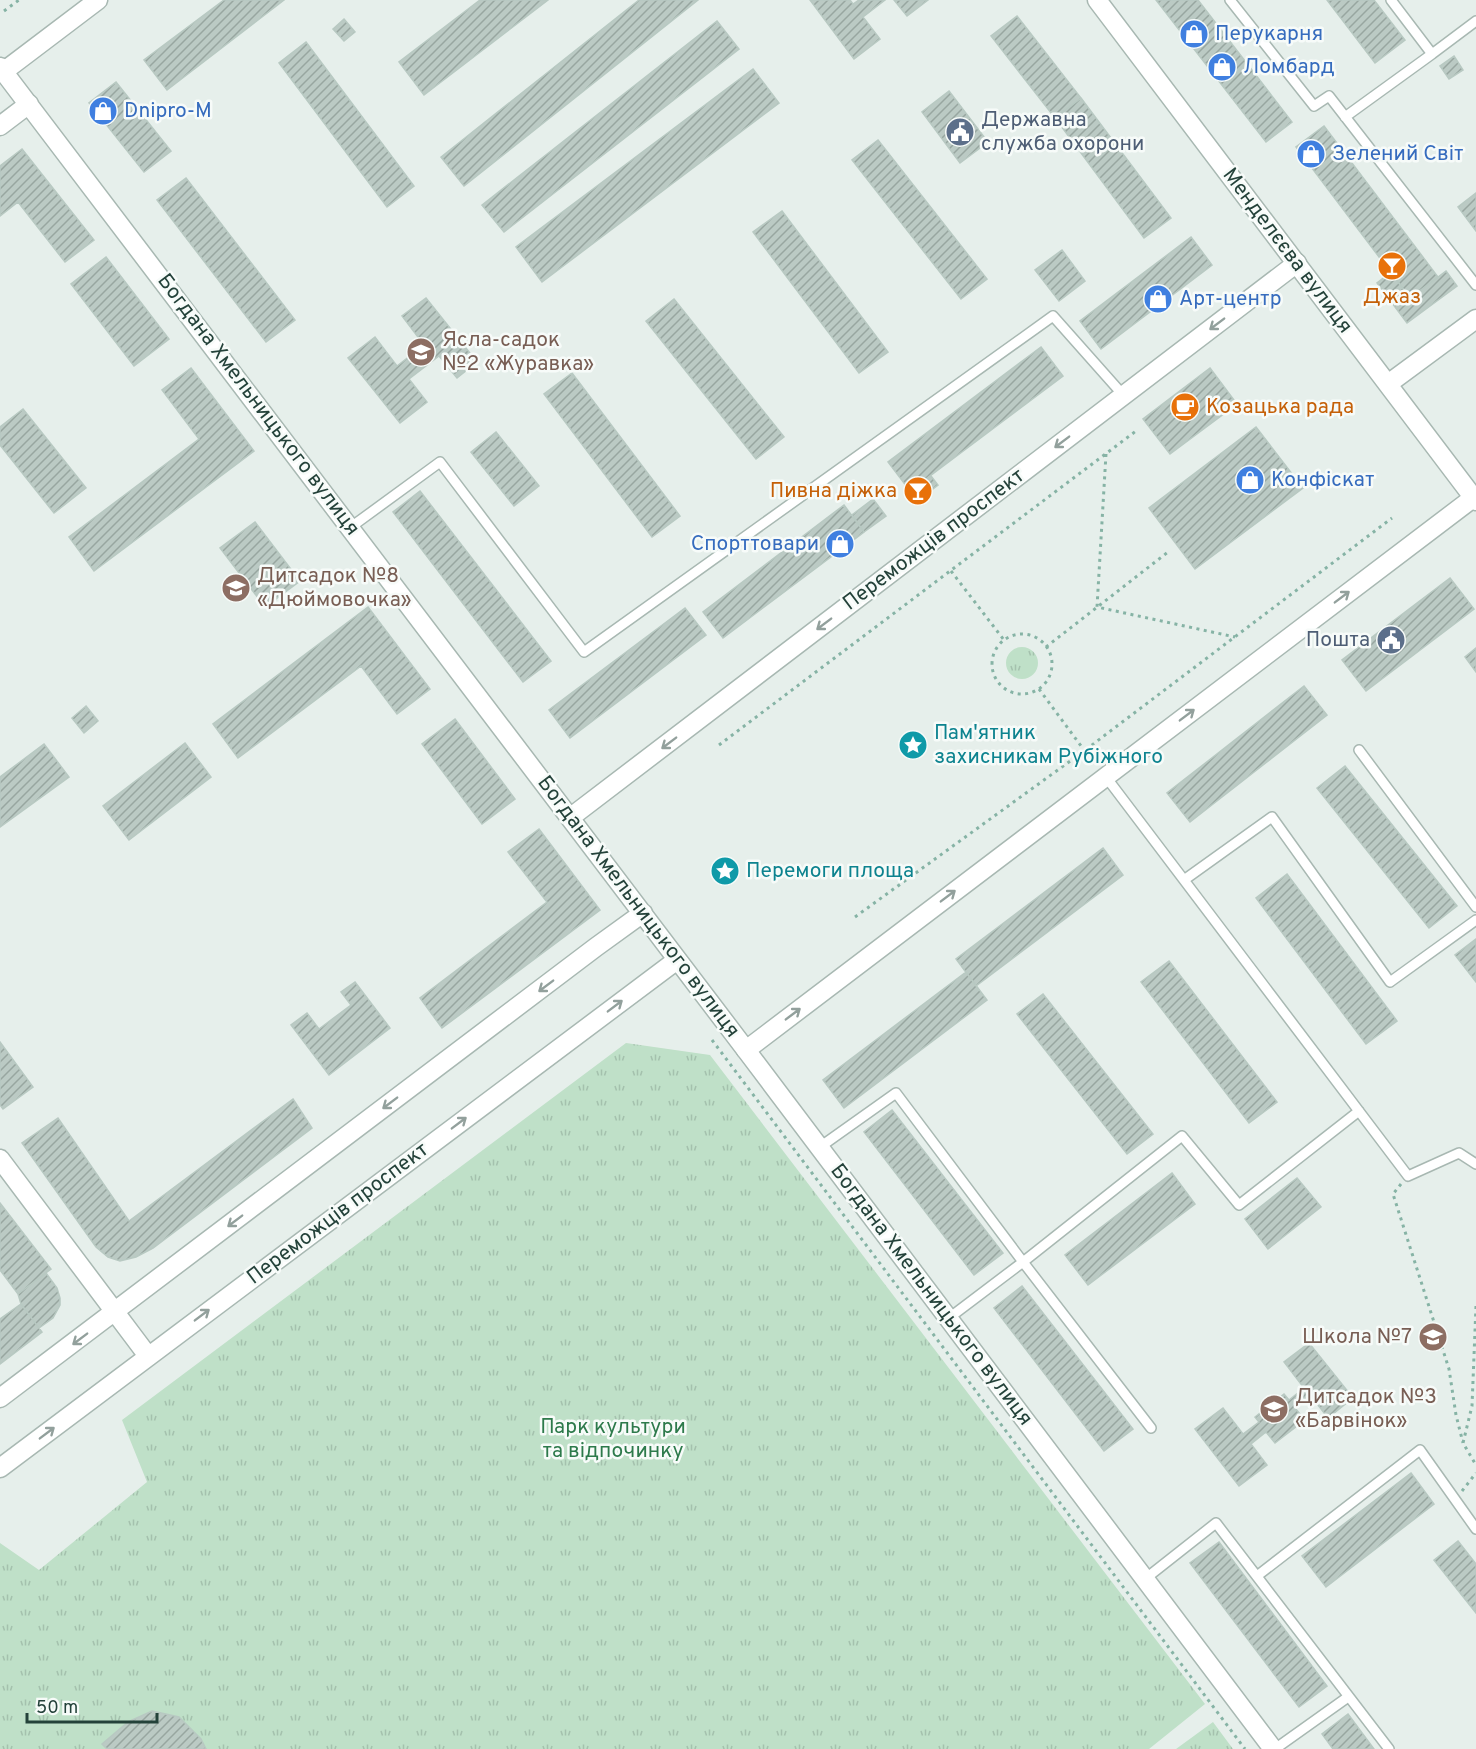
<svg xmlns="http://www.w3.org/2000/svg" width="1476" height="1749" font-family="Overpass,sans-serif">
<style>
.grass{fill:url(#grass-tufts)}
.building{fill:url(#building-hatch);stroke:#b8c9c2;stroke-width:1.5}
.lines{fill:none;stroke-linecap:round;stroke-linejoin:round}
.service-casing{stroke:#a8b8b2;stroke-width:12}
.minor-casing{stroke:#a8b8b2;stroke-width:21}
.tertiary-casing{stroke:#a8b8b2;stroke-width:21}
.path{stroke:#86b3a5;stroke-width:3;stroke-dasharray:3 4.5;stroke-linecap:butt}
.service{stroke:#fff;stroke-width:9}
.minor{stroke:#fff;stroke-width:18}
.tertiary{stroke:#fff;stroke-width:18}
.oneway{stroke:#92a09c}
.labels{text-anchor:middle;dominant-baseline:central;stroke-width:5;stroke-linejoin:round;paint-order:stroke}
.shop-label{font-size:21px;fill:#366cbe;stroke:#f7fbf9;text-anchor:start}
.service-label{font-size:21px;fill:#4e5e75;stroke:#f7fbf9;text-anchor:start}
.street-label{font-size:21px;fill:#24423a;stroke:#f7fbf9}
.food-label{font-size:21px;fill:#c56008;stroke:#f7fbf9}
.education-label{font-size:21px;fill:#785e54;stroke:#f7fbf9;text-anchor:start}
.culture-label{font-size:21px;fill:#0d838f;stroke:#f7fbf9;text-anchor:start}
.park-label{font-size:21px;fill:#2d7a4b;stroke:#f7fbf9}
</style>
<defs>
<pattern id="grass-tufts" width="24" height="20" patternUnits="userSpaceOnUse" patternTransform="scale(1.5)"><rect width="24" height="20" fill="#bfe0c8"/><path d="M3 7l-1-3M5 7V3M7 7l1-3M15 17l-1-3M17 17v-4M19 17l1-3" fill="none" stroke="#a4c1ad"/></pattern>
<pattern id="building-hatch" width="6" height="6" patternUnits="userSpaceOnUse" patternTransform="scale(1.5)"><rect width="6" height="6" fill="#bbcac4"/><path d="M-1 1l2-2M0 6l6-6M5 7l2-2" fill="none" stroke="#98a6a0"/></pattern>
</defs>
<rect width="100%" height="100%" fill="#e6efeb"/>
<!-- grass -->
<path class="grass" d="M1006 663a16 16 0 1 1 32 0a16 16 0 1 1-32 0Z
M626,1043l84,12 495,649 -56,45h-1149v-206l39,27 108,-88 -25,-62z
M1213,1722l20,27h-57z"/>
<!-- building -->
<path class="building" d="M224,0h60l-117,90 -23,-30z
M480,0h68l-124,95 -25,-33z
M639,0h59l-234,186 -23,-29z
M810,0h40l3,4 6,-4h26l-22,17 17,22 -26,20z
M894,0h34l-21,16z
M1156,0h42l94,122 -26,20z
M1327,0h47l31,40 -30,23z
M1017,16l64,82 -26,20 -64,-82z
M344,19l11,13 -11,9 -11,-12z
M717,21l22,28 -235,183 -22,-27z
M306,42l108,144 -27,21 -108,-144z
M1454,56l9,14 -14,9 -9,-13z
M753,69l26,34 -237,179 -26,-35z
M116,82l55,69 -27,21 -55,-69z
M949,91l39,51 -28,21 -38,-51z
M1081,98l90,120 -27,20 -89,-120z
M1324,126l114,151 -28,21 -114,-151z
M878,140l109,139 -26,20 -109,-139z
M22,149l72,91 -29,22 -47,-60 -18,14v-50z
M186,178l109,142 -29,22 -109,-142z
M1476,193v38l-18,-24z
M782,211l106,141 -29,21 -106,-141z
M1191,237l21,28 -111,84 -21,-28z
M1062,250l23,31 -26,20 -24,-31z
M106,257l63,82 -35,27 -63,-82z
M1446,271l11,15 -50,37 -30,-40 14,-11 19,26z
M426,298l51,64 -20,16 -18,-22 -30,23 18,23 -27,21 -52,-65 27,-21 22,29 27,-21 -22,-29z
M674,299l110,138 -28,22 -110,-138z
M1041,347l22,29 -153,115 -22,-29z
M191,368l63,83 -160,120 -25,-34 130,-98 -37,-49z
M1210,368l27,36 -67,50 -27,-35z
M572,373l108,143 -28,21 -108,-143z
M23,409l63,79 -32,25 -54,-68v-18z
M1256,427l47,61 -108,81 -46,-61z
M496,432l43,54 -25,20 -43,-54z
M931,476l7,9 -21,16 -7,-10z
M420,491l131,170 -28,21 -130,-170z
M873,499l13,17 -22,16 -12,-17z
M844,505l20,27 -141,106 -20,-26z
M255,522l45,59 -35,26 -45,-59z
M1450,578l24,31 -108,82 -24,-31z
M368,607l62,82 -33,25 -36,-48 -123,92 -25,-34z
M685,608l21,27 -136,103 -21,-28z
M1476,648v24l-11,-15z
M1304,686l23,29 -137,107 -23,-29z
M86,706l12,15 -14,12 -12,-15z
M455,719l60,80 -33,25 -60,-80z
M185,743l26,34 -82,63 -26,-34z
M44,744l25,33 -69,50v-50z
M1345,766l112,140 -28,22 -112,-140z
M539,829l61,81 -158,118 -22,-30 127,-96 -39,-50z
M1103,848l20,27 -147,111 -20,-27z
M1287,874l110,147 -31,23 -110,-146z
M1476,939v43l-21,-27z
M1169,961l108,141 -28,21 -108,-141z
M966,972l21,28 -143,108 -21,-28z
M355,982l35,46 -61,47 -38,-50 16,-12 12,16 32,-24 -10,-13z
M1043,994l110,140 -26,20 -110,-140z
M0,1042l33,45 -30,22 -3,-4z
M293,1099l19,29 -159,120 -17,9 -16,4 -12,-4 -12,-10 -74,-104 36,-25 71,103z
M892,1110l111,143 -29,22 -110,-143z
M1172,1173l23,31 -107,81 -23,-30z
M1297,1178l24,29 -53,42 -23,-30z
M0,1203l51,66 -33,25 -18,-24z
M46,1273l11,15 3,10v7l-7,13 -14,10 -18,-24 -3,-10z
M1022,1286l111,143 -29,22 -110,-143z
M21,1304l21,28 -42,32v-45z
M1309,1343l44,55 -25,20 -17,-22 -16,12 10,12 -30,23 -9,-11 -15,12 16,21 -28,21 -44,-57 28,-21 20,26 16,-12 -4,-5 29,-23 5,6 15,-12 -20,-26z
M1411,1473l23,31 -108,83 -24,-31z
M1458,1541l18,23v49l-42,-53z
M1219,1542l108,144 -28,21 -109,-144z
M152,1711l27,6 22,22 5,10h-99l-5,-5 26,-22z
M1348,1714l26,35h-41l-11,-15z"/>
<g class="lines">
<!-- service casing -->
<g class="service-casing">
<path id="service" d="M1230,0l84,106 15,-10 147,189
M1391,0l41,54 44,-33
M1345,117l87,-63
M351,527l89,-65 144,190 469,-336 71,80
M1359,750l117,157
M1106,777l302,399 51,-23 17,11
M1184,880l88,-63 118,165 86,-62
M820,1147l76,-54 127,169 128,166
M949,1318l74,-56 159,-126 57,69 120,-94
M1257,1576l163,-126 56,79
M1145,1579l71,-56 173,226
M1275,1749l73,-52"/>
</g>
<!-- minor casing -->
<g class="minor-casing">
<path id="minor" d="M571,817l726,-554
M746,1050l727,-552"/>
</g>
<!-- tertiary casing -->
<g class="tertiary-casing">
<path id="tertiary" d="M1097,0l379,501
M0,67l746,983 527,699
M3,72l95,-72
M0,126l29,-22
M1388,384l88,-65
M0,1159l148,197
M0,1398l596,-451 47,-34
M0,1468l677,-508"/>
</g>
<!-- path -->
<path class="path" d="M4,11l15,-11
M1106,454l-9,153 138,30
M951,571l53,69
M992 664a30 30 0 1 1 60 0a30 30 0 1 1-60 0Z
M1046,647l122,-95
M1039,689l45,61
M719,745l417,-314
M855,917l229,-166 308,-233
M712,1040l533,709
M1401,1184l-8,10 56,175 7,46 7,28
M1476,1306l-4,100 -9,37 13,22
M1462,1491l14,-18"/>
<!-- service -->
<use href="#service" class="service"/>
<!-- minor -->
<use href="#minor" class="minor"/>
<!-- tertiary -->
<use href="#tertiary" class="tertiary"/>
</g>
<!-- one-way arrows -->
<defs><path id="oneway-shaft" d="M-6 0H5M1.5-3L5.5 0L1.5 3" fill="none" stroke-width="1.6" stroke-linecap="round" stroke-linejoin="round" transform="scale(1.5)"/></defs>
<g class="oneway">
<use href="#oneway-shaft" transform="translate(1217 324) rotate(143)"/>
<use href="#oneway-shaft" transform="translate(1062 442) rotate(143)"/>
<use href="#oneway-shaft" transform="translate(1342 597) rotate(-37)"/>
<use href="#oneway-shaft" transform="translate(824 624) rotate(143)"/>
<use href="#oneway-shaft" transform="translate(1187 715) rotate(-37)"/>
<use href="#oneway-shaft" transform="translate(669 743) rotate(143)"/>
<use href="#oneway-shaft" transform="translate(948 896) rotate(-37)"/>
<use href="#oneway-shaft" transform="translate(546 986) rotate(143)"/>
<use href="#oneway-shaft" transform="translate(615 1006) rotate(-37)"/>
<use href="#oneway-shaft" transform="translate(793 1014) rotate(-37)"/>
<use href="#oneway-shaft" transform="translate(390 1103) rotate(143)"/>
<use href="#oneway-shaft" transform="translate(459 1123) rotate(-37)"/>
<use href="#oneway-shaft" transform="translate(235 1221) rotate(143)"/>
<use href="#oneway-shaft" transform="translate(202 1315) rotate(-37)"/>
<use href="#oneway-shaft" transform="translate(80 1339) rotate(143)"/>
<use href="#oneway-shaft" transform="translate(47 1433) rotate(-37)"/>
</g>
<!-- icons -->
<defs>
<g id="shop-disc" transform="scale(1.5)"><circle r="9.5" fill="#3f7fe0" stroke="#f7fbf9"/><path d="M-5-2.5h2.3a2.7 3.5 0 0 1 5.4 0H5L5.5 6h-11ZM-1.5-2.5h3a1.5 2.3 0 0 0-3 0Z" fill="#fff"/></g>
<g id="civic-disc" transform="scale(1.5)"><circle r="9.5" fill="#5c6f8a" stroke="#f7fbf9"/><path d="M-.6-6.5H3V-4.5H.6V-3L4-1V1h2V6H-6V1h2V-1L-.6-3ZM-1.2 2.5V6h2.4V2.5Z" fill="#fff"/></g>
<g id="bar-disc" transform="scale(1.5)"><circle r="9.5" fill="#e8710a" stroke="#f7fbf9"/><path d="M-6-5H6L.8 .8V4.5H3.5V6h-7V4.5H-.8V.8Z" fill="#fff"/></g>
<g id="school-disc" transform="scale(1.5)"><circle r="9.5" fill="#8d6e63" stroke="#f7fbf9"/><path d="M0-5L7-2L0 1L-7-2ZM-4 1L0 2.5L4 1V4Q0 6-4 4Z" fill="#fff"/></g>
<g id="cafe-disc" transform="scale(1.5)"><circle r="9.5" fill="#e8710a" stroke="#f7fbf9"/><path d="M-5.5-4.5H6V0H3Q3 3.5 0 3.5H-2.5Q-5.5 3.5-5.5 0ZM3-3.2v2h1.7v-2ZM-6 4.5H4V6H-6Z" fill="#fff"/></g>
<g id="sight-disc" transform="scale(1.5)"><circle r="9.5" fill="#0f9aa8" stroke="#f7fbf9"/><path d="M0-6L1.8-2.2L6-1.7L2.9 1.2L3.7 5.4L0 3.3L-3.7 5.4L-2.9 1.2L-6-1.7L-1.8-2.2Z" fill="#fff"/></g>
</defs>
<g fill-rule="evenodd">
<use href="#shop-disc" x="1194" y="34"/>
<use href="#shop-disc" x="1222" y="67"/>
<use href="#shop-disc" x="103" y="111"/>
<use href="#civic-disc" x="960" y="132"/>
<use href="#shop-disc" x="1311" y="154"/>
<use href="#bar-disc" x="1392" y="266"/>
<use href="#shop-disc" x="1158" y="299"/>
<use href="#school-disc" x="421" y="352"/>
<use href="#cafe-disc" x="1185" y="407"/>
<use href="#shop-disc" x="1250" y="480"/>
<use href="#bar-disc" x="918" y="491"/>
<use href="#shop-disc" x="840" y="544"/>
<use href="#school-disc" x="236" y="588"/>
<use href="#civic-disc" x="1391" y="640"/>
<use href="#sight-disc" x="913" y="745"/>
<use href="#sight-disc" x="725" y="871"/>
<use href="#school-disc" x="1433" y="1337"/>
<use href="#school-disc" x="1274" y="1409"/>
</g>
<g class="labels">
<!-- shop labels -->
<g class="shop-label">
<text x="1215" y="34">Перукарня</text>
<text x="1243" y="67">Ломбард</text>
<text x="124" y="111">Dnipro-M</text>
<text x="1332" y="154">Зелений Світ</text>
<text x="1179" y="299">Арт-центр</text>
<text x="1271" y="480">Конфіскат</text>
<text x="819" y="544" text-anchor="end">Спорттовари</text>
</g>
<!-- service labels -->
<g class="service-label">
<text x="981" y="120">Державна<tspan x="981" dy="24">служба охорони</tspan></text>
<text x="1370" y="640" text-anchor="end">Пошта</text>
</g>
<!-- street labels -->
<g class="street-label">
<text transform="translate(1287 251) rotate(53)">Менделєєва вулиця</text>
<text transform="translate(258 405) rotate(53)">Богдана Хмельницького вулиця</text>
<text transform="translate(934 540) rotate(-37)">Переможців проспект</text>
<text transform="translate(638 907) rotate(53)">Богдана Хмельницького вулиця</text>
<text transform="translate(338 1214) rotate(-37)">Переможців проспект</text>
<text transform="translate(931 1295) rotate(53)">Богдана Хмельницького вулиця</text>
</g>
<!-- food labels -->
<g class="food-label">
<text x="1392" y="297">Джаз</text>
<text x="1206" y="407" text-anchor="start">Козацька рада</text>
<text x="897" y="491" text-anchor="end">Пивна діжка</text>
</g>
<!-- education labels -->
<g class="education-label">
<text x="442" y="340">Ясла-садок<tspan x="442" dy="24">№2 «Журавка»</tspan></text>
<text x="257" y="576">Дитсадок №8<tspan x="257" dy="24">«Дюймовочка»</tspan></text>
<text x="1412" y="1337" text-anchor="end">Школа №7</text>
<text x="1295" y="1397">Дитсадок №3<tspan x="1295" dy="24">«Барвінок»</tspan></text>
</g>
<!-- culture labels -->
<g class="culture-label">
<text x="934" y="733">Пам'ятник<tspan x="934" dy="24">захисникам Рубіжного</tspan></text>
<text x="746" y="871">Перемоги площа</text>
</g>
<!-- park labels -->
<g class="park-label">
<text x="613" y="1427">Парк культури<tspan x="613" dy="24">та відпочинку</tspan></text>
</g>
</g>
<!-- scale -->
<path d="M27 1713v9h130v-9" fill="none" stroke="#24423a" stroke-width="3"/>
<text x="36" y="1713" font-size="18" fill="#24423a" stroke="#f7fbf9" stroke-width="4.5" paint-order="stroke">50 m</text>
</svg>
